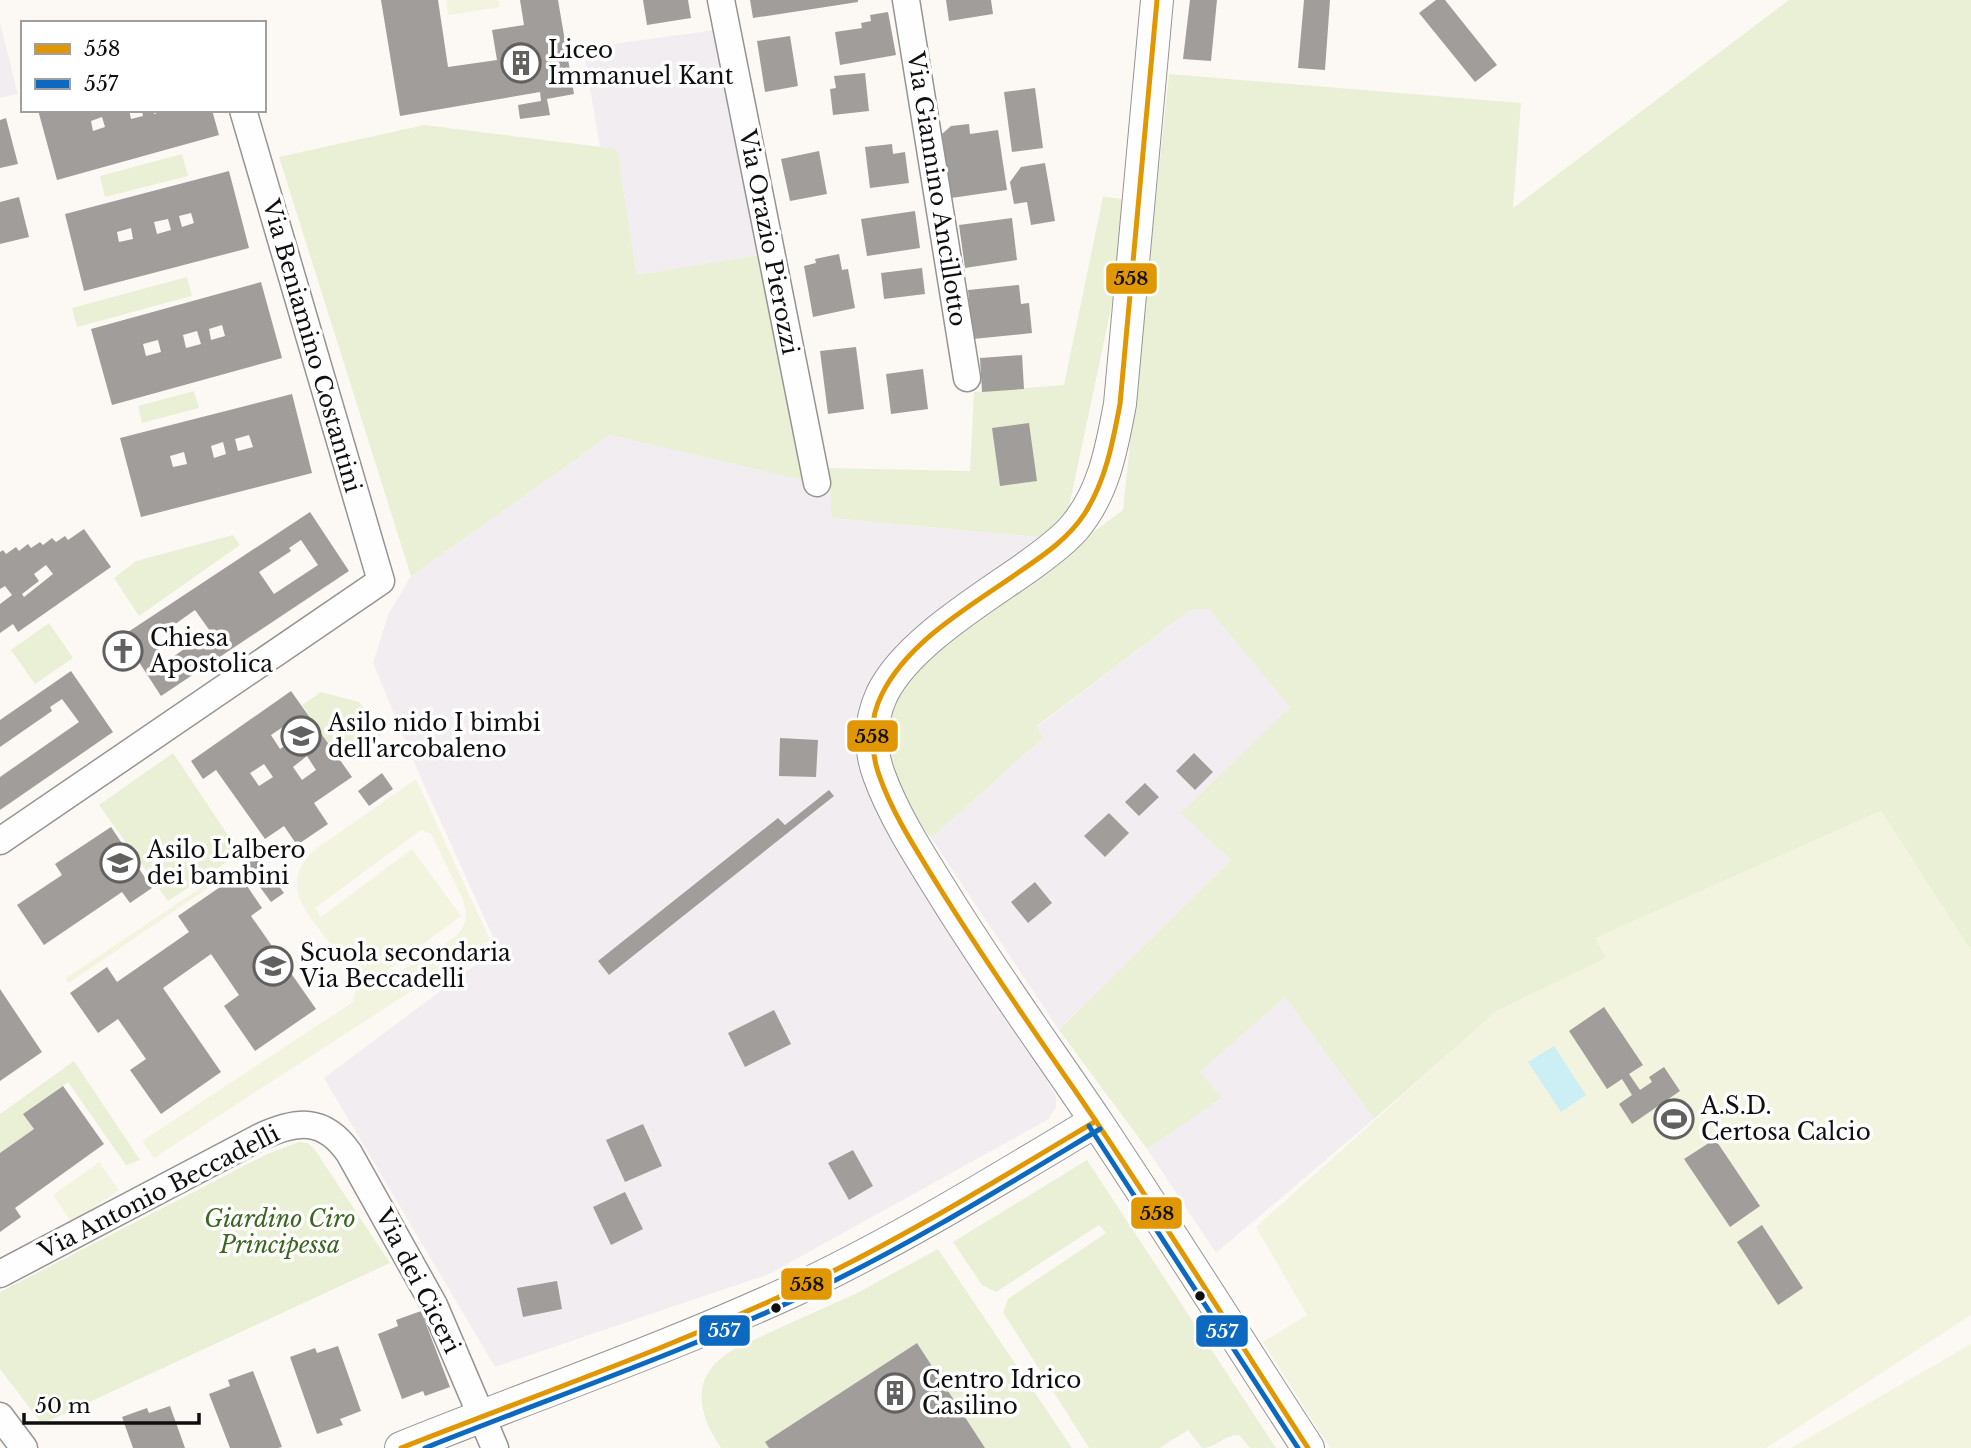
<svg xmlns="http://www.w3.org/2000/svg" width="1971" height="1448" font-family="'Libre Baskerville',serif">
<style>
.industrial{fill:#f2edf1}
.green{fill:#eaf0d5}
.pitch{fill:#f3f4df;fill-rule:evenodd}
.water{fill:#cceef5}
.building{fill:#a09d9a;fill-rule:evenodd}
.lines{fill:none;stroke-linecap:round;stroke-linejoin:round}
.minor-casing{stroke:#969493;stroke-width:29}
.tertiary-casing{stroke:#969493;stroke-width:34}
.minor{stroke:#fffefe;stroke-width:26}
.tertiary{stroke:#fffefe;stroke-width:32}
.bus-1-casing{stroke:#fff;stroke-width:10}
.bus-2-casing{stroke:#fff;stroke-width:10}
.bus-1{stroke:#e09702;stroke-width:5}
.bus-2{stroke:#0c69bf;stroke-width:5}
.bus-dot{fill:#0f0f0f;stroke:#fff;stroke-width:2.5}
.labels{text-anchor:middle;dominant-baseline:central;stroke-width:7;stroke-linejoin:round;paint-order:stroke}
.poi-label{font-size:23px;fill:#0f0f0f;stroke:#fff;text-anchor:start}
.street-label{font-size:23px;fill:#0f0f0f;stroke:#fff}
.park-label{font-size:23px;font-style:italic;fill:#3c6620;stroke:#fff}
.line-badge{stroke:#fff;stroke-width:2.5}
.badge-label{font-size:19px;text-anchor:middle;font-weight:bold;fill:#fff}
.pale-badge-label{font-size:19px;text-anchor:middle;font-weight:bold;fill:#111}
</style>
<rect width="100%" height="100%" fill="#fcf9f5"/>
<!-- industrial -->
<path class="industrial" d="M0,23l18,71 -18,4z
M716,30l42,225 -121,20 -20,-126 -17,-2 -17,-99z
M610,435l220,50 3,33 216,20 -185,239 192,319v11l-7,12 -280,155 -274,93 -171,-289 174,-130 -78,-172 -47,-113 15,-48 23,-39z
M1209,609l31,34 50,64 -108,106 49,47 -172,170 -128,-192 111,-99 -5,-12 153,-117z
M1285,997l89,122 -158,134 -69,-104 73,-51 -20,-26z"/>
<!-- green -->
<path class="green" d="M1789,0h182v951l-90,-140 -285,127 10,20 -110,54 -122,107 -89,-122 -85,75 21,26 -74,51 -88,-119 172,-170 -50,-47 109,-106 -81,-98 -19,1 -153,116 6,12 -112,100 -31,-40 -8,-23 -7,-49 26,-59 212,-157 46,-436 352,29 -8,105z
M424,125l193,24 20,126 121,-20 50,226 -198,-46 -199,141 -132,-419z
M182,154l6,22 -83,21 -5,-21z
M1103,197l31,3 -68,321 -17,17 -217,-20 -3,-50 141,3 4,-79 90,-7z
M187,277l5,19 -115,31 -5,-19z
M194,391l5,17 -57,15 -4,-17z
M233,535l7,10 -101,71 -25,-38 22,-17z
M49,623l24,35 -38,26 -24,-34z
M321,692l38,10 24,32 -42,28 -39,-57z
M173,753l67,100 -72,48 -69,-96z
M74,1061l66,99 -14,5 -58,-83 -44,32 10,15 -34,24v-39z
M299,1142l9,1 7,7 75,113 -348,161 -42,-55v-77l267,-138z
M1087,1160l189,288h-26l-11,-13c-15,0 -23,13 -37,13l-14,-18 -28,18h-71l-86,-136 5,-13 98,-66 -7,-8 -103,67 -14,-7 -29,-43z
M938,1249l134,199h-87l-68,-105 -151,99 3,6h-48c-27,-40 -30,-76 17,-101l119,-54z"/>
<!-- pitch -->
<path class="pitch" d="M446,0h52l2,7 -52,8z
M416,779l74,161 -336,218 -12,-17 211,-139 3,-13 -2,-11c-10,-15 -21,-30 -32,-45 -22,-28 -39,-51 -9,-82zM421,830l10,4 32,66c5,16 4,25 -8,37l-80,50 -5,-4 91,-67 -49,-67 -91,68 -6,-9z
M1881,811l90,140v364l-205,133h-436l-67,-106 44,-27 -51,-88 240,-216 110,-53 -11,-20z
M209,882l2,4 -142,97 -4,-4z
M99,1162l20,28 -47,33 -19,-28z
M1971,1344v104h-180z"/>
<!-- water -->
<path class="water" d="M1554,1046l32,49 -25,17 -33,-50z"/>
<!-- building -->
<path class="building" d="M381,0h57l10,67 49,-7 -5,-30 32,-5 -4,-25h38l16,94 -27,5 3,16 -30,4 -2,-14 23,-4 -1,-9 -140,24z
M643,0h45l3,18 -44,7z
M750,0h108v2l-105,16z
M946,0h45l2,14 -44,7z
M1190,0h27l-6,61 -28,-2z
M1304,0h26l-5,70 -27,-2z
M1436,0h9l52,65 -22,17 -56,-69z
M888,12l8,43 -56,10 -5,-33 27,-4 -1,-5 10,-2 -1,-6z
M790,36l8,50 -33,6 -8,-51z
M865,73l4,38 -36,4 -3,-26 6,-1 -2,-12z
M1035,88l8,60 -31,4 -8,-60z
M38,110h91l2,9 12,-3 -1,-6h11l1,4 12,-4h46l7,25 -162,45zM102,117l3,10 -12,4 -2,-10z
M6,118l12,46 -18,4v-48z
M969,124l1,10 28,-4 9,60 -56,8 -9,-64 9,-8z
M892,144l1,10 12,-2 4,31 -39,5 -5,-41z
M819,151l8,43 -37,7 -9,-42z
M1045,163l10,58 -24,4 -4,-23 -13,2 -4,-22 11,-15z
M229,171l20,77 -165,43 -19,-77zM191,213l3,10 -12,4 -3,-11zM168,219l3,11 -14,4 -3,-12zM131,228l2,11 -14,3 -2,-10z
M19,197l10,40 -29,7v-42z
M915,211l5,37 -53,8 -6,-37z
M1012,218l5,42 -52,8 -6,-43z
M839,254l3,16 6,-1 7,39 -42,9 -9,-51 12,-3 -1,-4z
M922,268l3,26 -41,5 -3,-26z
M261,282l21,76 -170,47 -21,-76zM222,325l3,11 -14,4 -2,-11zM197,331l4,13 -15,4 -3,-13zM158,340l3,12 -15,4 -3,-12z
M1019,285l2,19 8,-1 3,30 -59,6 -5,-49z
M856,347l8,62 -36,5 -8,-63z
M1022,355l2,34 -42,3 -2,-34z
M923,369l5,40 -37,5 -5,-40z
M292,394l20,79 -171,44 -21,-79zM249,435l4,12 -15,4 -3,-12zM223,442l3,12 -12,4 -3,-12zM184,452l3,12 -14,3 -3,-11z
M1029,423l8,58 -37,5 -8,-58z
M310,512l39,59 -188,125 -39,-60zM301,540l17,25 -44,29 -15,-22 32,-21 -2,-3zM195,610l15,21 -43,30 -17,-23 12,-9 2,3z
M84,529l27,38 -93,65 -5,-8 -13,9v-29l12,-9 -7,-9 -5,3v-37l3,-2 3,4 10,-7 3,4 9,-7 3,4 9,-6 3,3 9,-7 4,4 9,-6 3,4zM46,565l7,9 -29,23 -2,-3 17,-13 -5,-7z
M71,671l42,61 -113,78v-33l79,-55 -17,-23 -12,8 2,4 -52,36v-27z
M291,691l61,86 -38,26 14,21 -31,21 -13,-19 -19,13 -49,-69 -13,9 -12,-18zM283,727l10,13 -13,9 -9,-14zM307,756l9,14 -14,10 -9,-13zM264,764l9,13 -14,9 -9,-13z
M780,738l38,2 -2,37 -37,-1z
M1194,753l19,19 -18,18 -19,-19z
M382,773l11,16 -24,17 -11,-15z
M1145,783l14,14 -20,19 -14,-14z
M829,790l5,6 -225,179 -11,-14 180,-143 7,7z
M1109,813l20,20 -24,24 -21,-21z
M111,827l41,61 -22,15 -8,-11 -78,53 -27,-40 45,-30 -7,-11z
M256,855l28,38 -13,9 -28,-38z
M239,874l23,34 -11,8 65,93 -61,42 -31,-45 15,-11 -28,-41 -48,34 58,84 -60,42 -31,-44 16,-11 -28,-40 -20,14 -28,-40 37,-26 10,15 72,-50 -11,-16z
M1035,882l17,21 -24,20 -17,-21z
M0,989l42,63 -42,29z
M1604,1007l39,58 -14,9 11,16 12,-8 -3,-5 15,-10 16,24 -48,33 -13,-20 13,-9 -10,-16 -15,10 -38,-58z
M774,1010l17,34 -46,23 -17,-34z
M63,1086l41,58 -89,64 6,9 -21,15v-79l34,-24 -11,-15z
M643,1124l19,42 -37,16 -19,-42z
M1715,1139l45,67 -30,21 -46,-68z
M853,1150l20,36 -24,14 -21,-37z
M625,1192l18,37 -32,16 -18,-38z
M1762,1225l41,63 -25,17 -41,-63z
M557,1281l5,28 -39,8 -6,-29z
M421,1311l29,76 -25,9 -2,-5 -21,8 -24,-65 20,-8 -2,-6z
M917,1343l68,105h-216l-4,-6z
M338,1346l23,65 -21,8 3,6 -26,9 -27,-77 25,-9 2,5z
M253,1371l29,76 -4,1h-48l-21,-54 21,-8 -2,-6z
M170,1406l15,42h-52l-11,-31 25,-9 2,5z"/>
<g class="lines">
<!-- minor casing -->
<g class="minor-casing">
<path id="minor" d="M721,0l96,483
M906,0l61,378
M0,841l381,-260 -138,-471
M0,1274l260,-137c37,-17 64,-20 89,16l85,152 61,143
M0,1416l24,32"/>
</g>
<!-- tertiary casing -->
<g class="tertiary-casing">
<path id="tertiary" d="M1157,0l-37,404c-8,43 -16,89 -46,124 -12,14 -29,26 -44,37 -46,33 -123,78 -148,129 -12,26 -13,54 -3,81 16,44 43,84 67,123 47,76 100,149 150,223 72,108 141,218 212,327
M401,1448c134,-54 272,-101 404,-163 102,-49 194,-106 291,-164"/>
</g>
<!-- minor -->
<use href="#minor" class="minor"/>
<!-- tertiary -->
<use href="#tertiary" class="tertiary"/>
<!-- bus-1 casing -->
<g class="bus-1-casing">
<path id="bus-1" d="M1157,0l-37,404c-7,37 -14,76 -35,109 -16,25 -41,42 -66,59 -48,34 -110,68 -137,122 -13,25 -12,55 -3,81 14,40 38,76 60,112 43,69 89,136 135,202 81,118 156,239 234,359
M401,1448c135,-53 273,-101 404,-163 100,-48 196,-107 291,-164"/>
</g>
<!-- bus-2 casing -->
<g class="bus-2-casing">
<path id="bus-2" d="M1089,1126l209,322
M425,1448c128,-51 259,-96 384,-155 101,-48 196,-107 291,-164"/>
</g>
<!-- bus-1 -->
<use href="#bus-1" class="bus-1"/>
<!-- bus-2 -->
<use href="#bus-2" class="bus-2"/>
</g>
<!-- icons -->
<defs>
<g id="building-ring" transform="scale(2.0125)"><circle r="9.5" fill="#fff" stroke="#626160" stroke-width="1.5"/><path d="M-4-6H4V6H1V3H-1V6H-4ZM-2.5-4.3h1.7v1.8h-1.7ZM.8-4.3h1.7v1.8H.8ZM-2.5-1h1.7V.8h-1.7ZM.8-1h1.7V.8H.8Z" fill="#626160"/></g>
<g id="church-ring" transform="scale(2.0125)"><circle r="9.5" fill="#fff" stroke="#626160" stroke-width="1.5"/><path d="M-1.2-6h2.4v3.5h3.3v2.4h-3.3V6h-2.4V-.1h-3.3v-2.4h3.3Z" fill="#626160"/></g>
<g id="school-ring" transform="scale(2.0125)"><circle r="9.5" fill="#fff" stroke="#626160" stroke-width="1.5"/><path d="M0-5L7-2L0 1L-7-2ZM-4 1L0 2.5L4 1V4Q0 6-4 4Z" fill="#626160"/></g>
<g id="stadium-ring" transform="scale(2.0125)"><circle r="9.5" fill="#fff" stroke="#626160" stroke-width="1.5"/><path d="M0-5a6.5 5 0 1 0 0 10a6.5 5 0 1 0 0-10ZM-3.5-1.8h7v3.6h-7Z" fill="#626160"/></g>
</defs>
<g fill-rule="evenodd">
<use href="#building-ring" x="521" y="63"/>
<use href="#church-ring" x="123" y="651"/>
<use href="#school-ring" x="301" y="736"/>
<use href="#school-ring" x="120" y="863"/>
<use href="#school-ring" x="273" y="966"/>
<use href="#stadium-ring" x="1674" y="1119"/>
<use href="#building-ring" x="895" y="1393"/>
</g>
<!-- markers -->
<g class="bus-dot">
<circle cx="1200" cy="1296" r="6"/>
<circle cx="776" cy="1308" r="6"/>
</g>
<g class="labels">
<!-- poi labels -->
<g class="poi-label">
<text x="548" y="50">Liceo<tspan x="548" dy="26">Immanuel Kant</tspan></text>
<text x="150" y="638">Chiesa<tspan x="150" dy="26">Apostolica</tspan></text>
<text x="328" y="723">Asilo nido I bimbi<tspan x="328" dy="26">dell'arcobaleno</tspan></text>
<text x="147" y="850">Asilo L'albero<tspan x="147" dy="26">dei bambini</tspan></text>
<text x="300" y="953">Scuola secondaria<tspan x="300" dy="26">Via Beccadelli</tspan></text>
<text x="1701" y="1106">A.S.D.<tspan x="1701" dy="26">Certosa Calcio</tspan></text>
<text x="922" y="1380">Centro Idrico<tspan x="922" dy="26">Casilino</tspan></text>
</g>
<!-- street labels -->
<g class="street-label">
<text transform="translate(937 189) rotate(81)">Via Giannino Ancillotto</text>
<text transform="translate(769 242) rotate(79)">Via Orazio Pierozzi</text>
<text transform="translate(312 346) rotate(74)">Via Beniamino Costantini</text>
<text transform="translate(159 1192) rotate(-27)">Via Antonio Beccadelli</text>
<text transform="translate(418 1281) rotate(63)">Via dei Ciceri</text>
</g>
<!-- park labels -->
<g class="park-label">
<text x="280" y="1219">Giardino Ciro<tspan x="280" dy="26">Principessa</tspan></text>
</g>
</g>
<g class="line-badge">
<rect x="1105" y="262" width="53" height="33" rx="7" fill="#e09702"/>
<rect x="846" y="719" width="53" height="34" rx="7" fill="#e09702"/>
<rect x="1130" y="1196" width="53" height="34" rx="7" fill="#e09702"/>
<rect x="780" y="1267" width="53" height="34" rx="7" fill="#e09702"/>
<rect x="698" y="1314" width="53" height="33" rx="7" fill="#0c69bf"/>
<rect x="1195" y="1314" width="54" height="34" rx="7" fill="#0c69bf"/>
</g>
<g class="badge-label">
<text x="724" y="1337">557</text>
<text x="1222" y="1338">557</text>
</g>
<g class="pale-badge-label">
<text x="1131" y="285">558</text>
<text x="872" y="743">558</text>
<text x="1157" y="1220">558</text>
<text x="807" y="1291">558</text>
</g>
<!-- legend -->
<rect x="21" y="21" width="245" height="91" fill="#ffffff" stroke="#9f9f9f" stroke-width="2"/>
<rect x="35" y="44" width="35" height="10" fill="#e09702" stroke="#9f9f9f" stroke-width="2"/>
<text x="84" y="56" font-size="21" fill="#0f0f0f">558</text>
<rect x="35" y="79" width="35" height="10" fill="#0c69bf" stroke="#9f9f9f" stroke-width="2"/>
<text x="84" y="91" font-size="21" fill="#0f0f0f">557</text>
<!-- scale -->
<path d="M24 1413v10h175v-10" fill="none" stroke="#0f0f0f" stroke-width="3.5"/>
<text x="35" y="1413" font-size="21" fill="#0f0f0f" stroke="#ffffff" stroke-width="5" paint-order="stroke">50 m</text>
</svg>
